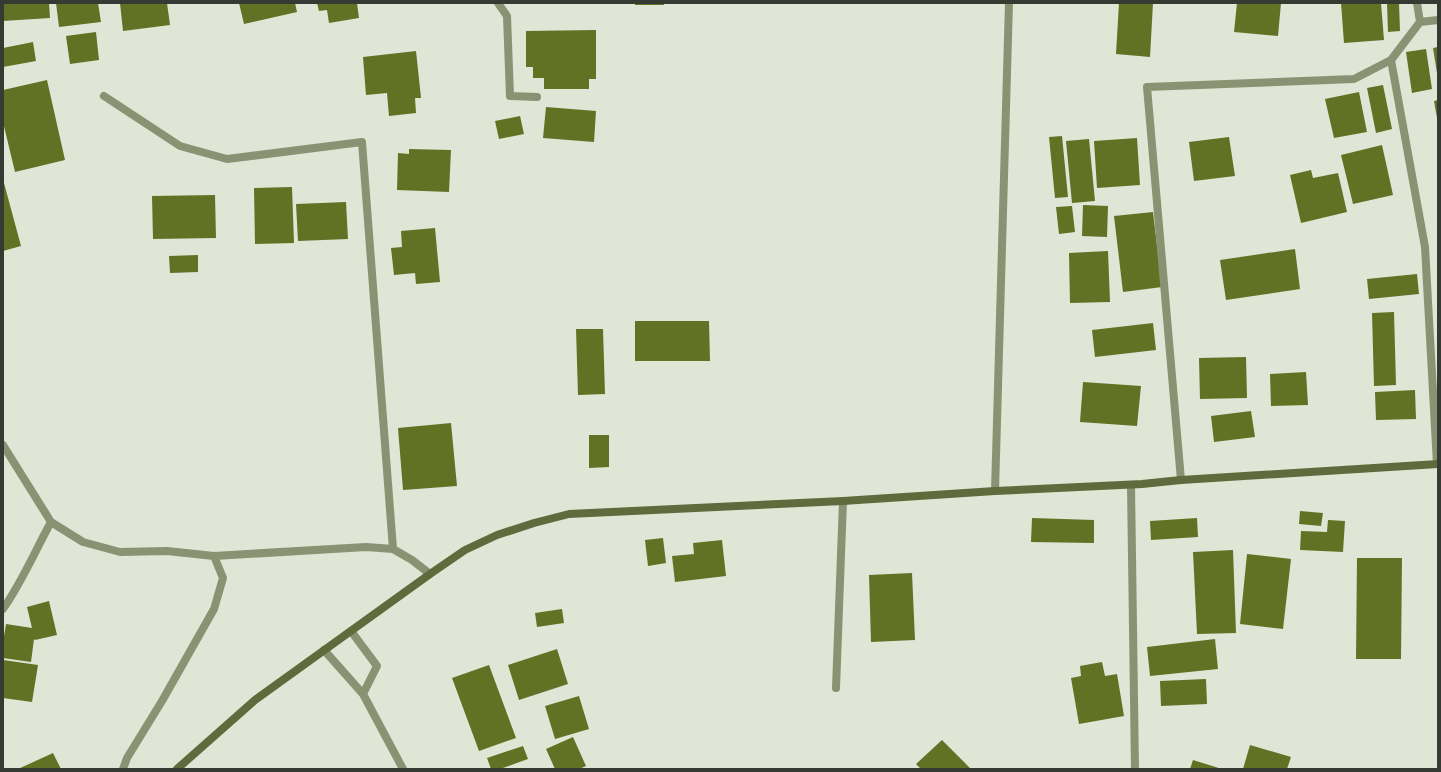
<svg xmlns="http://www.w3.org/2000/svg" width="1441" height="772" font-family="Merriweather,serif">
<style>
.building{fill:#617224}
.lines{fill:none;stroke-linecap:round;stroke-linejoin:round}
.street{stroke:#899272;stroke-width:8}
.secondary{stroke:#5f6b3c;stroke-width:8}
</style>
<rect width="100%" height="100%" fill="#e0e5d5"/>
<!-- building -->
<path class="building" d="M3,3h46l1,15 -47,3z
M56,3h42l3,19 -42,5z
M120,3h47l3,22 -47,6z
M239,3h56l2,9 -53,12z
M317,3h40l2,15 -30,5 -2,-13 -8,1z
M635,3h29v2h-29z
M1119,3h34l-3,54 -34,-3z
M1237,3h44l-3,33 -44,-4z
M1341,3h40l3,37 -40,3z
M1387,3h12l1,28 -12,1z
M596,30v49h-7v10h-45v-11h-11v-11h-7v-36z
M96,32l3,28 -29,4 -4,-28z
M33,42l3,19 -33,6v-19z
M1438,47v26h-1l-4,-25z
M1426,49l6,40 -20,4 -6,-41z
M416,51l5,47h-6l1,15 -27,3 -2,-23 -21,2 -3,-38z
M47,80l18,80 -50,12 -12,-50v-32z
M1383,85l9,44 -16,4 -9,-45z
M1359,92l8,40 -33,6 -9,-39z
M1438,100v18h-1l-3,-17z
M546,107l50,4 -2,31 -51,-4z
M520,116l4,18 -25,5 -4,-18z
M1062,136l6,61 -13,1 -6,-61z
M1229,137l6,39 -41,5 -5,-39z
M1137,138l3,47 -43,3 -3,-47z
M1089,139l6,62 -23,2 -6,-62z
M1382,145l11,50 -40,9 -12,-49z
M409,149l42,1 -2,42 -52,-2 1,-37 11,1z
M1311,170l2,8 25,-5 9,39 -46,11 -11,-48z
M4,183l17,63 -18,5v-67z
M292,187l2,56 -39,1 -1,-56z
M215,195l1,43 -63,1 -1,-43z
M346,202l2,37 -50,2 -2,-37z
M1083,205l25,1 -1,31 -25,-1z
M1072,206l3,26 -16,2 -3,-27z
M1153,212l9,75 -39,5 -9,-76z
M435,228l5,54 -24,2 -1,-11 -21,2 -3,-27 11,-1 -1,-16z
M1295,249l5,40 -74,11 -6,-40z
M1108,251l2,51 -40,1 -1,-50z
M198,255v17l-28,1 -1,-17z
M1417,274l2,20 -50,5 -2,-20z
M1394,312l2,73 -22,1 -2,-73z
M635,321h74l1,40h-75z
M1153,323l3,27 -61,7 -3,-27z
M576,329h27l2,65 -27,1z
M1246,357l1,41 -47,1 -1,-41z
M1306,372l2,33 -37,1 -1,-32z
M1083,382l58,4 -4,40 -57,-4z
M1415,390l1,29 -40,1 -1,-28z
M1251,411l4,26 -41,5 -3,-26z
M451,423l6,63 -54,4 -5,-62z
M589,435h20v32l-20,1z
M1300,511l23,2 -2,13 -22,-2z
M1032,518l62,2v23l-63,-1z
M1197,518l1,19 -47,3 -1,-19z
M1328,520l17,1 -2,31 -43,-2 1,-19 26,1z
M663,538l3,25 -18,3 -3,-26z
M722,540l4,36 -51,6 -3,-26 22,-2 -1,-11z
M1233,550l3,83 -39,1 -4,-82z
M1247,554l44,5 -8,70 -43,-5z
M1357,558h45l-1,101h-45z
M912,573l3,67 -44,2 -2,-67z
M49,601l8,34 -22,5 -1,-1 -3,23 -28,-4v-16l3,-18 26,4 -5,-21z
M562,609l2,14 -27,4 -2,-14z
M1215,639l3,30 -68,7 -3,-29z
M557,649l11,35 -49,16 -11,-35z
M3,660l35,5 -6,37 -29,-4z
M1102,662l3,14 12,-2 7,42 -45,8 -8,-46 10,-2 -1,-10z
M489,665l27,73 -37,13 -27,-73z
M1206,679l1,25 -46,2 -1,-25z
M579,696l10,33 -34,10 -10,-33z
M573,737l13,29 -7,3h-24l-9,-20z
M942,740l29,29h-50l-5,-5z
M1250,745l41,12 -4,12h-44z
M523,746l5,13 -28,10h-9l-4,-11z
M53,753l8,16h-43z
M1193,760l29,9h-32z"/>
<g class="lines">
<!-- street -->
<path class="street" d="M498,3l9,13 3,80 27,1
M1420,22l18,-2
M1391,60l34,187 12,217
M104,96l76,50 47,13 135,-17 31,407
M3,445l48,77 32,20 37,10 47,-1 47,5 152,-9 27,2 19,11 18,14
M1181,480l-34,-393 207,-8 37,-19 29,-38 -3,-19
M1131,485l4,284
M995,491l14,-488
M3,609c19,-27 32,-58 48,-87
M351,631l26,35 -14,28 40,75
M324,650l39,44
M836,688l7,-187
M123,769l4,-11 35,-57 52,-92 9,-31 -9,-22"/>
<!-- secondary -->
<path class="secondary" d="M177,769l78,-69 175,-126 35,-24 32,-15 37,-12 35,-9 274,-13 152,-10 147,-7 39,-4 257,-16"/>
</g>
<!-- border -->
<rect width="1441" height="772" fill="none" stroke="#373933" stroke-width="8"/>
</svg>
